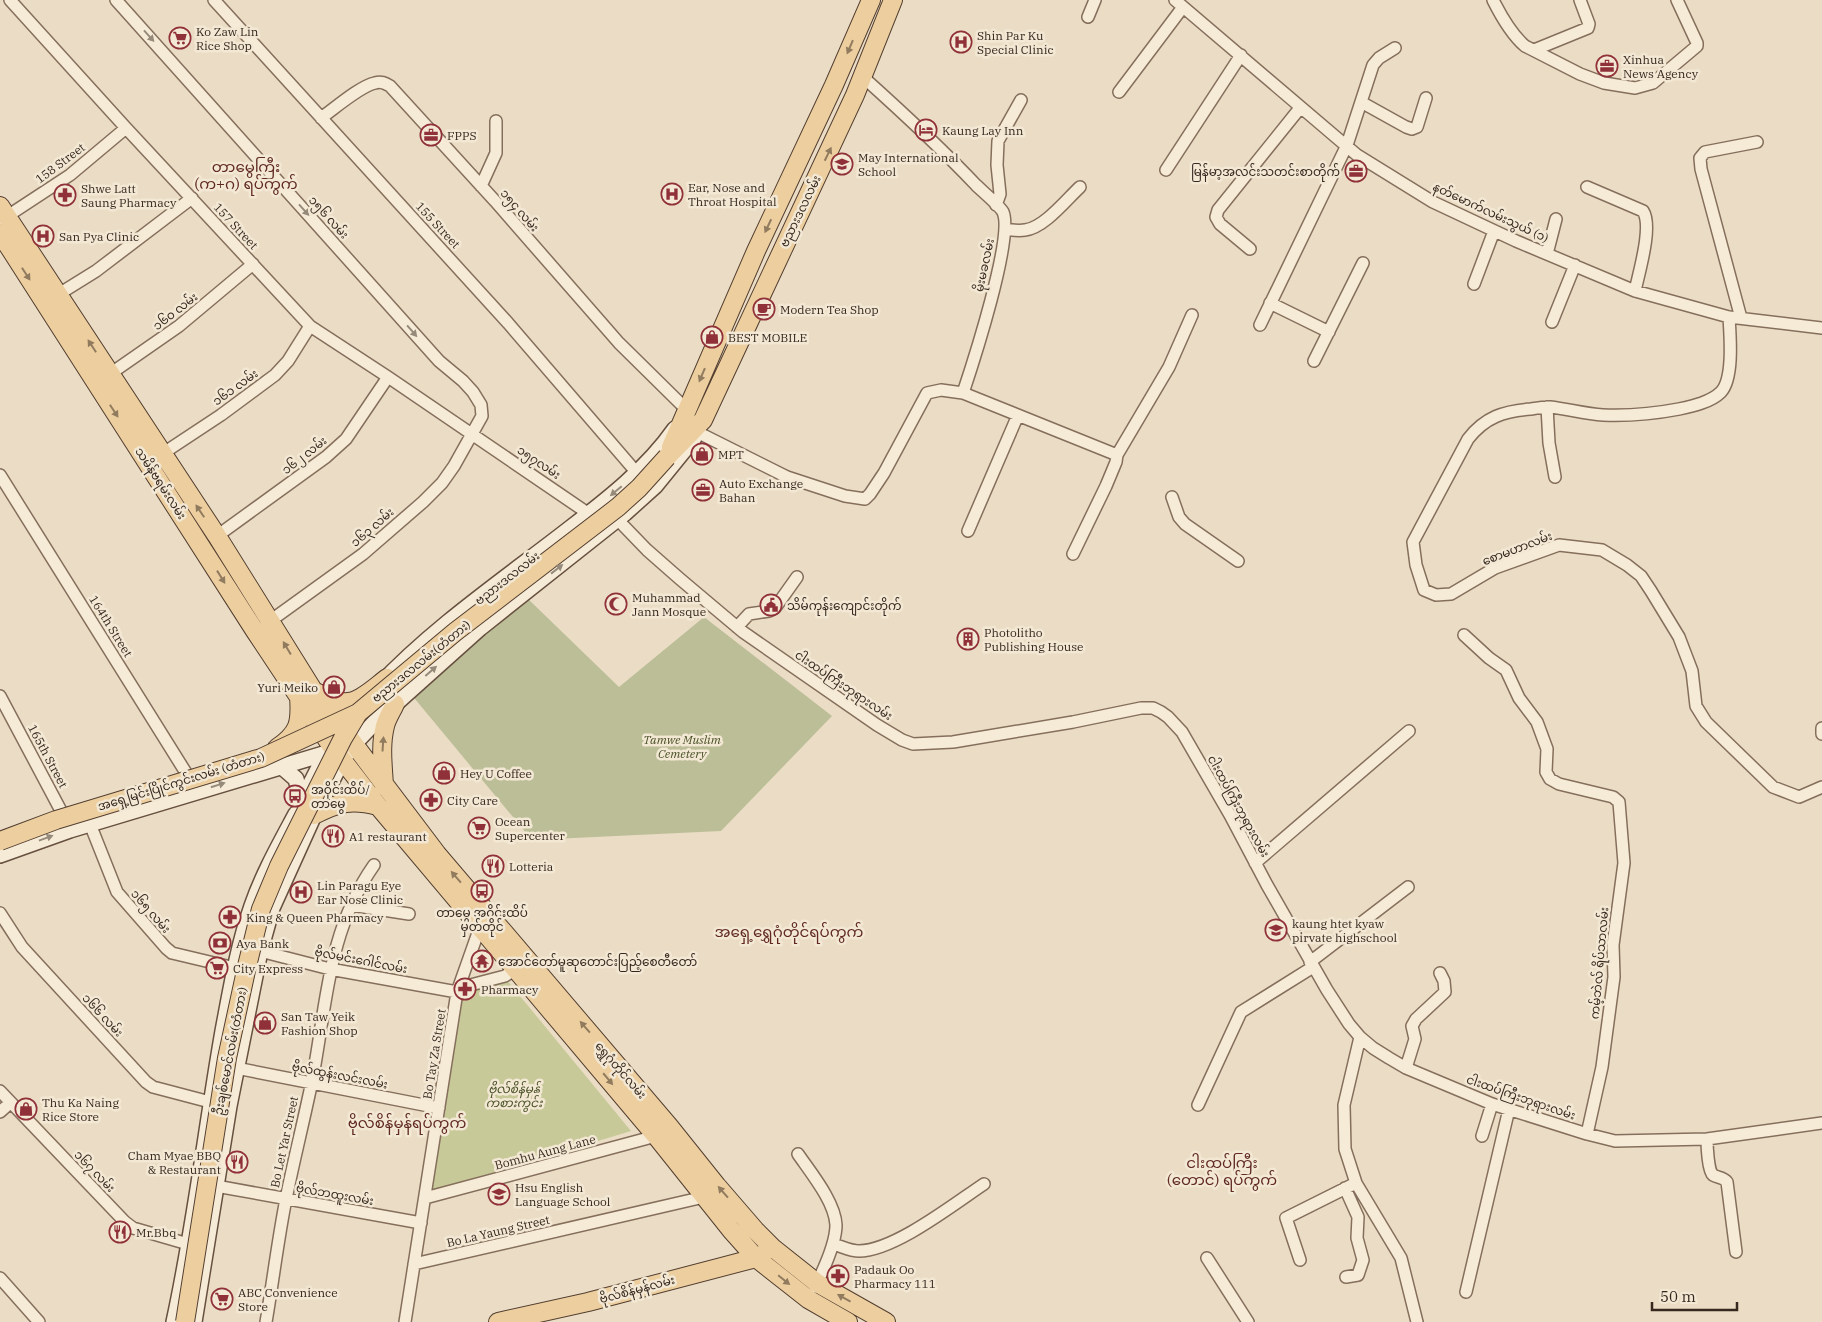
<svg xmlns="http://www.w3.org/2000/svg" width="1822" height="1322" font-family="'IBM Plex Serif','Noto Sans Myanmar',serif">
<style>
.green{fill:#c7c999}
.cemetery{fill:#bcbe98}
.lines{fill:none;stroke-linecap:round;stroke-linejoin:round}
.street-casing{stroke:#856f5c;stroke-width:14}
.secondary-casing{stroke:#67503f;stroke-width:18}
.primary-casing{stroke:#533e30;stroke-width:20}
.street{stroke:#f6ebd7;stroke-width:11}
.secondary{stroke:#f6ebd7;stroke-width:15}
.primary{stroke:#ecce9f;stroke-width:18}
.primary-bridge-casing{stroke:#533e30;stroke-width:20;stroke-linecap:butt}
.primary-bridge{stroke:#ecce9f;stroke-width:18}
.oneway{fill:#968a7b}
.oneway2{fill:#917b5f}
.labels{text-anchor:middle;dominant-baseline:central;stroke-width:5;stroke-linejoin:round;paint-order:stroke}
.poi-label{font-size:12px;fill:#36281f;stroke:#f3e8d4;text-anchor:start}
.street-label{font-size:12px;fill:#36281f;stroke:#f3e8d4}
.park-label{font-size:12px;font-style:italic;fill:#495127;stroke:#f3e8d4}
.quarter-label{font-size:15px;fill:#602a21;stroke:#f3e8d4}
</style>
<rect width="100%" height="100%" fill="#ebddc5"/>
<!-- green -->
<path class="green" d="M506,979l125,152 -201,61 32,-201z"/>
<!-- cemetery -->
<path class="cemetery" d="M525,596l94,91 85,-70 128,99 -111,115 -189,9 -122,-147z"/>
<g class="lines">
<!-- street casing -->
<g class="street-casing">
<path id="street" d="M10,0l116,128 184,198 78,51 201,137
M116,0l323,361 24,20 10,11 8,13 1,11 -28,50 -12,17 -19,19 -60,52 -97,70
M214,0l294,323 129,150
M1175,0l182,155 76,47 83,39 119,50 94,26 93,11
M1493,0c8,16 18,34 32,46l55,28 24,9 31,5 18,-5 44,-37v-3l-20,-43
M1088,17l7,-17
M1534,50l54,-22 1,-4 -9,-24
M863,77c39,35 77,70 113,108 6,6 24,21 27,27 11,25 -30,151 -40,181
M1119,92l64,-85
M1361,102l45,25 6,2 5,-2 9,-29
M321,118c13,-9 39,-32 54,-35 6,-2 10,0 15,3l105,115 124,142 68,67
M1166,170l75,-115
M481,186l15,-33v-32
M1587,187l56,24c10,15 -4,61 -8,80
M996,205l4,-11 -3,-29 1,-24 23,-41
M3,219l67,-44 56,-47
M1005,229c6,1 14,2 20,1 19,-2 41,-30 55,-43
M1250,249l-30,-25 -4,-7 2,-7 82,-102
M1547,254l9,-35
M1474,284l20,-53
M59,294l37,-23 96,-73
M1270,303l59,29
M1729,317c1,18 5,61 -8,75 -10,10 -28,14 -42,17 -26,5 -49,7 -76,6 -18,-1 -35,-6 -53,-8 -6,0 -13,1 -19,2 -27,2 -46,8 -63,30l-55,103 3,23 8,25 12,5 15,-1 44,-26 64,-23 43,5 25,15 14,11 10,15 28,46 13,34 4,35 10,16 67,65 26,10 23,-10
M1741,318l-40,-149 -1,-11 5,-6 52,-10
M1552,322l23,-57
M1260,325l87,-180 26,-80 6,-7 16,-10
M1314,361l49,-98
M110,374l69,-48 74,-62
M1547,407l2,36 6,34
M697,432l90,45 58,19 20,3 5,-5 14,-21 43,-80 14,-3 22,3 154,62
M162,454l59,-39 54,-40 13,-14 22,-35
M0,475l193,309
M1172,497l7,20 6,7 53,37
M618,520l29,30 33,29 63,53 134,93 25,15 11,4 40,-2 120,-20 68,-14h12l8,4 7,5 14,15 48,83 37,70 60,105 22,34 11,13 13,11 16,10 17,10 86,36 95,30 28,7 92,-2 115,-16
M968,531l50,-116
M217,536l109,-79 20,-18 42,-62
M1073,554l33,-68 10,-24 1,-7 52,-88 23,-52
M737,627l12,-13 20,-3 6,-3 22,-31
M1464,635l25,23 17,12 13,28 18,24 10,27 -1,23 4,7 9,5 54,13 6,5 5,61 -11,82 1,32 -12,90 -15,67
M0,696l68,128
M1822,728v6
M90,824l27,68 49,56 6,5 63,15
M1255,863l154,-132
M351,905l58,9
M0,913l22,34 124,135 7,5 57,15
M260,951l70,18 127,23
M1310,962l98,-75
M459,988l46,-12 15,-10
M1360,1037l-16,68 1,44 11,34 45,75 16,64
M236,1068l203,40
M1406,1068l9,-29 -3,-13 4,-7 29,-27 -1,-11 -4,-8
M0,1091l125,131 8,6 55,16
M1198,1105l43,-93 72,-45
M0,1112l10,-9
M1482,1136l10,-32
M1707,1139c0,7 1,32 6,36 5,3 10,2 14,7l9,70
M798,1154c13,19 37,48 38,71 0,18 -13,46 -21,62
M216,1186l205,37
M1345,1188l13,29 -1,21 6,22 -5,15 -12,2
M425,1198l231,-62 4,-3
M833,1244c8,2 17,7 26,7 35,0 95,-47 125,-67
M1207,1258l41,64
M1300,1260l-14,-42 70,-35
M414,1264l290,-67
M0,1278l39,44
M1466,1292l43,-183
M266,1322c7,-41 12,-83 20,-123 8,-40 18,-79 26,-118 15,-77 15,-149 62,-216
M405,1322l52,-330 23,-65 4,-4"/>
</g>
<!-- secondary casing -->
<g class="secondary-casing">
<path id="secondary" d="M378,687c55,-59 127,-108 190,-157 39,-30 79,-61 107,-101
M281,766l15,13 6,23
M308,789l27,-53
M0,855l70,-25 260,-78
M174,1322c21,-96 32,-194 49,-291 8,-42 15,-85 29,-125 11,-32 28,-62 44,-92
M194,1322l35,-216 31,-155 12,-43 42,-93 29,-56 10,-14 22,-23 105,-94 145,-115 30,-27 39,-48"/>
</g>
<!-- primary casing -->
<g class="primary-casing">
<path id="primary" d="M0,206l217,330 96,154 124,164 232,272 48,60 38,44 18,18 44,35 69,39
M0,233l255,398 75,113 48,62 278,330 75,94 25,28 52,41 40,23
M671,447l85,-196 78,-166 37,-85
M667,457l36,-37 152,-325 38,-95
M318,693c33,19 42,6 69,-15
M277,748c22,-15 24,-25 22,-52
M384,786c-1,-20 -4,-40 1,-60 2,-8 7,-15 10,-22
M314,815c25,-13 38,-16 64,-9
M498,1322l90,-20 168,-44 7,-4"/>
</g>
<!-- street -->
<use href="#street" class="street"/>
<!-- secondary -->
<use href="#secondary" class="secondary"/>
<!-- primary -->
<use href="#primary" class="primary"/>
<!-- primary-bridge casing -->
<g class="primary-bridge-casing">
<path id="primary-bridge" d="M0,841l56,-21 205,-62 97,-45
M185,1322l42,-264 20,-92 14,-57 18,-43 64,-128 15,-25 97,-81 163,-125 21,-19 28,-31"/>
</g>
<!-- primary-bridge -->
<use href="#primary-bridge" class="primary-bridge"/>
</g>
<!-- one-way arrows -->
<defs><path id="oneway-solid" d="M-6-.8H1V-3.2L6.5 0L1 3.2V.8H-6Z" transform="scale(1.25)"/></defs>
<g class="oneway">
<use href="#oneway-solid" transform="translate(149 36) rotate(48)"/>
<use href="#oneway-solid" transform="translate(304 210) rotate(48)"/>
<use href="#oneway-solid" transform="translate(412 331) rotate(49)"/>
<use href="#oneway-solid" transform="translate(616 491) rotate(140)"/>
<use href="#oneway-solid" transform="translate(557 569) rotate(-38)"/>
<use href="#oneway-solid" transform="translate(431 671) rotate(-41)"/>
<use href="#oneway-solid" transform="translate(218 785) rotate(-17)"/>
<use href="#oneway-solid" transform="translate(46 838) rotate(-20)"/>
</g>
<g class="oneway2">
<use href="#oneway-solid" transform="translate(850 47) rotate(113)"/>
<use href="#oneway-solid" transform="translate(828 154) rotate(-64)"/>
<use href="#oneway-solid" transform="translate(768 226) rotate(115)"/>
<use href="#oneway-solid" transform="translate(26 274) rotate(57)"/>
<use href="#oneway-solid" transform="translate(92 346) rotate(-123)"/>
<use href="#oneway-solid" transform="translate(702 375) rotate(113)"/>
<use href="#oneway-solid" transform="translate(114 411) rotate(57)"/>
<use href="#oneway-solid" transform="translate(200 511) rotate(-124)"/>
<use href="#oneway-solid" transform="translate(221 577) rotate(58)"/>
<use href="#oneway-solid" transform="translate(287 648) rotate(-121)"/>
<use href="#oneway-solid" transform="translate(383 744) rotate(-86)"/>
<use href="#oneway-solid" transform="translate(456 877) rotate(-131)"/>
<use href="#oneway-solid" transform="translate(585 1027) rotate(-131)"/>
<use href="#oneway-solid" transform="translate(608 1079) rotate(50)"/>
<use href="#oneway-solid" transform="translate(723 1192) rotate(-131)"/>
<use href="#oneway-solid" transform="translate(784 1280) rotate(39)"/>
<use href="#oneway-solid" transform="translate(844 1298) rotate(-151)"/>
</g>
<!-- icons -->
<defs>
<g id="supermarket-ring" transform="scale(1.125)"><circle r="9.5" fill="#f3e8d4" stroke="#903038" stroke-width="1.5"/><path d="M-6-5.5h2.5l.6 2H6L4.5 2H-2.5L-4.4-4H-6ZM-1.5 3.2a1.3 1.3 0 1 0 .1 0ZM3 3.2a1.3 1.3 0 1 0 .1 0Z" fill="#903038"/></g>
<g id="hospital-ring" transform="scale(1.125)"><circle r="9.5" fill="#f3e8d4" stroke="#903038" stroke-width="1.5"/><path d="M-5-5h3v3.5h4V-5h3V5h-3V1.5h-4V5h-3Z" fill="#903038"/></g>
<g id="office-ring" transform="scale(1.125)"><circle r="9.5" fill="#f3e8d4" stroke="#903038" stroke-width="1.5"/><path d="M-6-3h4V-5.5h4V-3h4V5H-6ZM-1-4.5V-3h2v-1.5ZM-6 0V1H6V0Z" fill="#903038"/></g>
<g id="hotel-ring" transform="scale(1.125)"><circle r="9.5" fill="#f3e8d4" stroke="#903038" stroke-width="1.5"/><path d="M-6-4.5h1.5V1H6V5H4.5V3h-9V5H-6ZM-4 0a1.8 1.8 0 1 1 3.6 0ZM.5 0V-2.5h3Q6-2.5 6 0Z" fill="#903038"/></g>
<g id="school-ring" transform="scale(1.125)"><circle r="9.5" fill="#f3e8d4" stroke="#903038" stroke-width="1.5"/><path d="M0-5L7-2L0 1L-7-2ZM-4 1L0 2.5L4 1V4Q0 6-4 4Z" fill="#903038"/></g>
<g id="pharmacy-ring" transform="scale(1.125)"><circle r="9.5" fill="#f3e8d4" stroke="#903038" stroke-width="1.5"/><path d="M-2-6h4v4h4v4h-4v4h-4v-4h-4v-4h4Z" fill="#903038"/></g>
<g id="cafe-ring" transform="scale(1.125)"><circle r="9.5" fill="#f3e8d4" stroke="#903038" stroke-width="1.5"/><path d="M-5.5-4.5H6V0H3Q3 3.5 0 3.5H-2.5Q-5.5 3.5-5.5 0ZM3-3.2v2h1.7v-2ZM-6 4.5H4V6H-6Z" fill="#903038"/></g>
<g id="shop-ring" transform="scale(1.125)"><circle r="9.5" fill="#f3e8d4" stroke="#903038" stroke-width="1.5"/><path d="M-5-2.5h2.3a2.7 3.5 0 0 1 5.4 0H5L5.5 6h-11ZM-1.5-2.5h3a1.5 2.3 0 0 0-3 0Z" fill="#903038"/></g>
<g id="mosque-ring" transform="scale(1.125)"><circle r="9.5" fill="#f3e8d4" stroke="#903038" stroke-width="1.5"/><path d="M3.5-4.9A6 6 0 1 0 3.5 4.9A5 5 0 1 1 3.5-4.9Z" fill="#903038"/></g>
<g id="civic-ring" transform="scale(1.125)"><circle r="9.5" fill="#f3e8d4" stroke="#903038" stroke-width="1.5"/><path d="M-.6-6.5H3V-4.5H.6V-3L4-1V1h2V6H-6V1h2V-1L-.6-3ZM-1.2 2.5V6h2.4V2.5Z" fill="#903038"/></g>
<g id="building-ring" transform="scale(1.125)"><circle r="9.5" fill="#f3e8d4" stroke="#903038" stroke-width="1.5"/><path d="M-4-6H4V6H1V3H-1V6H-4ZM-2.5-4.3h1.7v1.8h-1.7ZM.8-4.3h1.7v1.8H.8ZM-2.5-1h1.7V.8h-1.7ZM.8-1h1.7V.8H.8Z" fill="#903038"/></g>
<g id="bus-ring" transform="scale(1.125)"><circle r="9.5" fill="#f3e8d4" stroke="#903038" stroke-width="1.5"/><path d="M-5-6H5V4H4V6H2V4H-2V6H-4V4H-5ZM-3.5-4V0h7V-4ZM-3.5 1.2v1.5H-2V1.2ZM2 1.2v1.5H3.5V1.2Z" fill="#903038"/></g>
<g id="restaurant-ring" transform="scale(1.125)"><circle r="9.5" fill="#f3e8d4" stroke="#903038" stroke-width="1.5"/><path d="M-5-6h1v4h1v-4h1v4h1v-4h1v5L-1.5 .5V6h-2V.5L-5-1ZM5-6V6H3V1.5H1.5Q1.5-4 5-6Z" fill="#903038"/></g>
<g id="bank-ring" transform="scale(1.125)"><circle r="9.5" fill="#f3e8d4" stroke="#903038" stroke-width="1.5"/><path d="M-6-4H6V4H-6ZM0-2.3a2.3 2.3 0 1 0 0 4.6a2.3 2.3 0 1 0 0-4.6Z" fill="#903038"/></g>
<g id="temple-ring" transform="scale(1.125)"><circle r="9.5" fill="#f3e8d4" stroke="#903038" stroke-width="1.5"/><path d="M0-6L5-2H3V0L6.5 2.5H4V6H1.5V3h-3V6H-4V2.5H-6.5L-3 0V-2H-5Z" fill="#903038"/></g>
</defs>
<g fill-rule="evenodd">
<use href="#supermarket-ring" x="180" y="38"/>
<use href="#hospital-ring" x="961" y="42"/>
<use href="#office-ring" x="1607" y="66"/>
<use href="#hotel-ring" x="926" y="130"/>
<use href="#office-ring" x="431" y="135"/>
<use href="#school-ring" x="842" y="164"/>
<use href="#office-ring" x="1356" y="171"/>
<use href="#hospital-ring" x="672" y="194"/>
<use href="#pharmacy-ring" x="65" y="195"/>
<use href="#hospital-ring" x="43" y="236"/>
<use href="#cafe-ring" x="764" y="309"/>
<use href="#shop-ring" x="712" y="337"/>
<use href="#shop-ring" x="702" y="454"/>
<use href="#office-ring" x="703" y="490"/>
<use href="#mosque-ring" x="616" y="604"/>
<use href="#civic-ring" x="771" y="605"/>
<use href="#building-ring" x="968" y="639"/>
<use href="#shop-ring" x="334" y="687"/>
<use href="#shop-ring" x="444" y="773"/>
<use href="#bus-ring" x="295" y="796"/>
<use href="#pharmacy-ring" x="431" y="800"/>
<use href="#supermarket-ring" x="479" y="828"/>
<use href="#restaurant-ring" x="333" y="836"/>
<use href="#restaurant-ring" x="493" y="866"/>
<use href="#bus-ring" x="482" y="891"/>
<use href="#hospital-ring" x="301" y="892"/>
<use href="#pharmacy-ring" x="230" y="917"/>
<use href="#school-ring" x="1276" y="930"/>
<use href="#bank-ring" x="220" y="943"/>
<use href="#temple-ring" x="482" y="961"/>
<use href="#supermarket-ring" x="217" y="968"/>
<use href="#pharmacy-ring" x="465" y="989"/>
<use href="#shop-ring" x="265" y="1023"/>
<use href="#shop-ring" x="26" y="1109"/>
<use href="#restaurant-ring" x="237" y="1162"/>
<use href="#school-ring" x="499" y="1194"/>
<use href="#restaurant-ring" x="120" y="1232"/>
<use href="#pharmacy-ring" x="838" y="1276"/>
<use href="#supermarket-ring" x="222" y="1299"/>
</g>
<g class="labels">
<!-- poi labels -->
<g class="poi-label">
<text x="196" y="31">Ko Zaw Lin<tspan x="196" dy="14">Rice Shop</tspan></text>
<text x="977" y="35">Shin Par Ku<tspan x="977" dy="14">Special Clinic</tspan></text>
<text x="1623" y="59">Xinhua<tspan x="1623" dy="14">News Agency</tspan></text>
<text x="942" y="130">Kaung Lay Inn</text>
<text x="447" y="135">FPPS</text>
<text x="858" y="157">May International<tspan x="858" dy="14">School</tspan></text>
<text x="1340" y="171" text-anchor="end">မြန်မာ့အလင်းသတင်းစာတိုက်</text>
<text x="688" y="187">Ear, Nose and<tspan x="688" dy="14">Throat Hospital</tspan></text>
<text x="81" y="188">Shwe Latt<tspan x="81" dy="14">Saung Pharmacy</tspan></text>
<text x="59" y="236">San Pya Clinic</text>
<text x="780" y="309">Modern Tea Shop</text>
<text x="728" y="337">BEST MOBILE</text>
<text x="718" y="454">MPT</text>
<text x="719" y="483">Auto Exchange<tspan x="719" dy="14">Bahan</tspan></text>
<text x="632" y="597">Muhammad<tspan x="632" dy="14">Jann Mosque</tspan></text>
<text x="787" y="605">သိမ်ကုန်းကျောင်းတိုက်</text>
<text x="984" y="632">Photolitho<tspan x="984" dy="14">Publishing House</tspan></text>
<text x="318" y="687" text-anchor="end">Yuri Meiko</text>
<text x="460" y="773">Hey U Coffee</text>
<text x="311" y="789">အဝိုင်းထိပ်/<tspan x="311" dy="14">တာမွေ</tspan></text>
<text x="447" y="800">City Care</text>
<text x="495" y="821">Ocean<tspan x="495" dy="14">Supercenter</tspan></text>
<text x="349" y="836">A1 restaurant</text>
<text x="509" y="866">Lotteria</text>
<text x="317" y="885">Lin Paragu Eye<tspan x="317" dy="14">Ear Nose Clinic</tspan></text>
<text x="482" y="912" text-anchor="middle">တာမွေ အဝိုင်းထိပ်<tspan x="482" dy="14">မှတ်တိုင်</tspan></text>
<text x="246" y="917">King &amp; Queen Pharmacy</text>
<text x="1292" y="923">kaung htet kyaw<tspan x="1292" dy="14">pirvate highschool</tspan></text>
<text x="236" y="943">Aya Bank</text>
<text x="498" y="961">အောင်တော်မူဆုတောင်းပြည့်စေတီတော်</text>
<text x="233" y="968">City Express</text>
<text x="481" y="989">Pharmacy</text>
<text x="281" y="1016">San Taw Yeik<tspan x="281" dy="14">Fashion Shop</tspan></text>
<text x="42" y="1102">Thu Ka Naing<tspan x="42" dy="14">Rice Store</tspan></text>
<text x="221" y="1155" text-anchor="end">Cham Myae BBQ<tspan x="221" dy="14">&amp; Restaurant</tspan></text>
<text x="515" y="1187">Hsu English<tspan x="515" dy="14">Language School</tspan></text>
<text x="136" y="1232">Mr.Bbq</text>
<text x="854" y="1269">Padauk Oo<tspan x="854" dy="14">Pharmacy 111</tspan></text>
<text x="238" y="1292">ABC Convenience<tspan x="238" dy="14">Store</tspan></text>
</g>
<!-- street labels -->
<g class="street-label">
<text transform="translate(60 163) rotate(-37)">158 Street</text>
<text transform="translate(520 210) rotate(49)">၁၅၄ လမ်း</text>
<text transform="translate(800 211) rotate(-64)">ဗညားဒလလမ်း</text>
<text transform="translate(1491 212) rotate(25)">နတ်မောက်လမ်းသွယ် (၁)</text>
<text transform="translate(329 217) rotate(48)">၁၅၆ လမ်း</text>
<text transform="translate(438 225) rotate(47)">155 Street</text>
<text transform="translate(236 226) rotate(47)">157 Street</text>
<text transform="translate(984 265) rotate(-78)">မိုးမခလမ်း</text>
<text transform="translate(175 311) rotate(-38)">၁၆၀ လမ်း</text>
<text transform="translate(235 387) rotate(-36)">၁၆၁ လမ်း</text>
<text transform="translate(304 455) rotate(-38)">၁၆၂ လမ်း</text>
<text transform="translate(539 462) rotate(34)">၁၅၇လမ်း</text>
<text transform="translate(161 483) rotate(57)">သမိန်ဗရမ်းလမ်း</text>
<text transform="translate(372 527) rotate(-41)">၁၆၃ လမ်း</text>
<text transform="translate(1517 548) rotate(-21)">စောမဟာလမ်း</text>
<text transform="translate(507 578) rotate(-38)">ဗညားဒလလမ်း</text>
<text transform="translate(111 626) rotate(58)">164th Street</text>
<text transform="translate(421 661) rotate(-39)">ဗညားဒလလမ်း(တံတား)</text>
<text transform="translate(844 685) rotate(34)">ငါးထပ်ကြီးဘုရားလမ်း</text>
<text transform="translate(48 756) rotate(62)">165th Street</text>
<text transform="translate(181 781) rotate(-17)">အရှေ့မြင်းပြိုင်ကွင်းလမ်း (တံတား)</text>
<text transform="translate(1239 806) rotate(61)">ငါးထပ်ကြီးဘုရားလမ်း</text>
<text transform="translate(151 911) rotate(49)">၁၆၅ လမ်း</text>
<text transform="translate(361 960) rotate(11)">ဗိုလ်မင်းဂေါင်လမ်း</text>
<text transform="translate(1599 963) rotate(-85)">ကမ့်ဘဲလ် ရိပ်သာလမ်း</text>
<text transform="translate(103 1015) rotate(47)">၁၆၆ လမ်း</text>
<text transform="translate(230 1051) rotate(-79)">ဦးချစ်မောင်လမ်း(တံတား)</text>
<text transform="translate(434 1054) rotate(-81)">Bo Tay Za Street</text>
<text transform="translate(621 1070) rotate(49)">ရွှေဂုံတိုင်လမ်း</text>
<text transform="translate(340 1075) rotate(11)">ဗိုလ်ထွန်းလင်းလမ်း</text>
<text transform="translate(1521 1097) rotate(19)">ငါးထပ်ကြီးဘုရားလမ်း</text>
<text transform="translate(284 1142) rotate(-78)">Bo Let Yar Street</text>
<text transform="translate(545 1152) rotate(-15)">Bomhu Aung Lane</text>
<text transform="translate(95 1171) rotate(46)">၁၆၇ လမ်း</text>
<text transform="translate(335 1194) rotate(10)">ဗိုလ်ဘထူးလမ်း</text>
<text transform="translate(498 1231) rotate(-13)">Bo La Yaung Street</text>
<text transform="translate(637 1289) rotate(-15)">ဗိုလ်စိန်မှန်လမ်း</text>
</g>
<!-- park labels -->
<g class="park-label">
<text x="682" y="739">Tamwe Muslim<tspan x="682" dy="14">Cemetery</tspan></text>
<text x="514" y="1088">ဗိုလ်စိန်မှန်<tspan x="514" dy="14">ကစားကွင်း</tspan></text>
</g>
<!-- quarter labels -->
<g class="quarter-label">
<text x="246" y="166">တာမွေကြီး<tspan x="246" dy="17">(က+ဂ) ရပ်ကွက်</tspan></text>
<text x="789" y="931">အရှေ့ရွှေဂုံတိုင်ရပ်ကွက်</text>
<text x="407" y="1122">ဗိုလ်စိန်မှန်ရပ်ကွက်</text>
<text x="1222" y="1162">ငါးထပ်ကြီး<tspan x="1222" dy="17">(တောင်) ရပ်ကွက်</tspan></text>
</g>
</g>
<!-- scale -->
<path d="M1652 1302v8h85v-8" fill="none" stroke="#36281f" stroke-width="2.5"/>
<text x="1660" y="1302" font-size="15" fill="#36281f" stroke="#f3e8d4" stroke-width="4" paint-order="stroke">50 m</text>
</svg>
